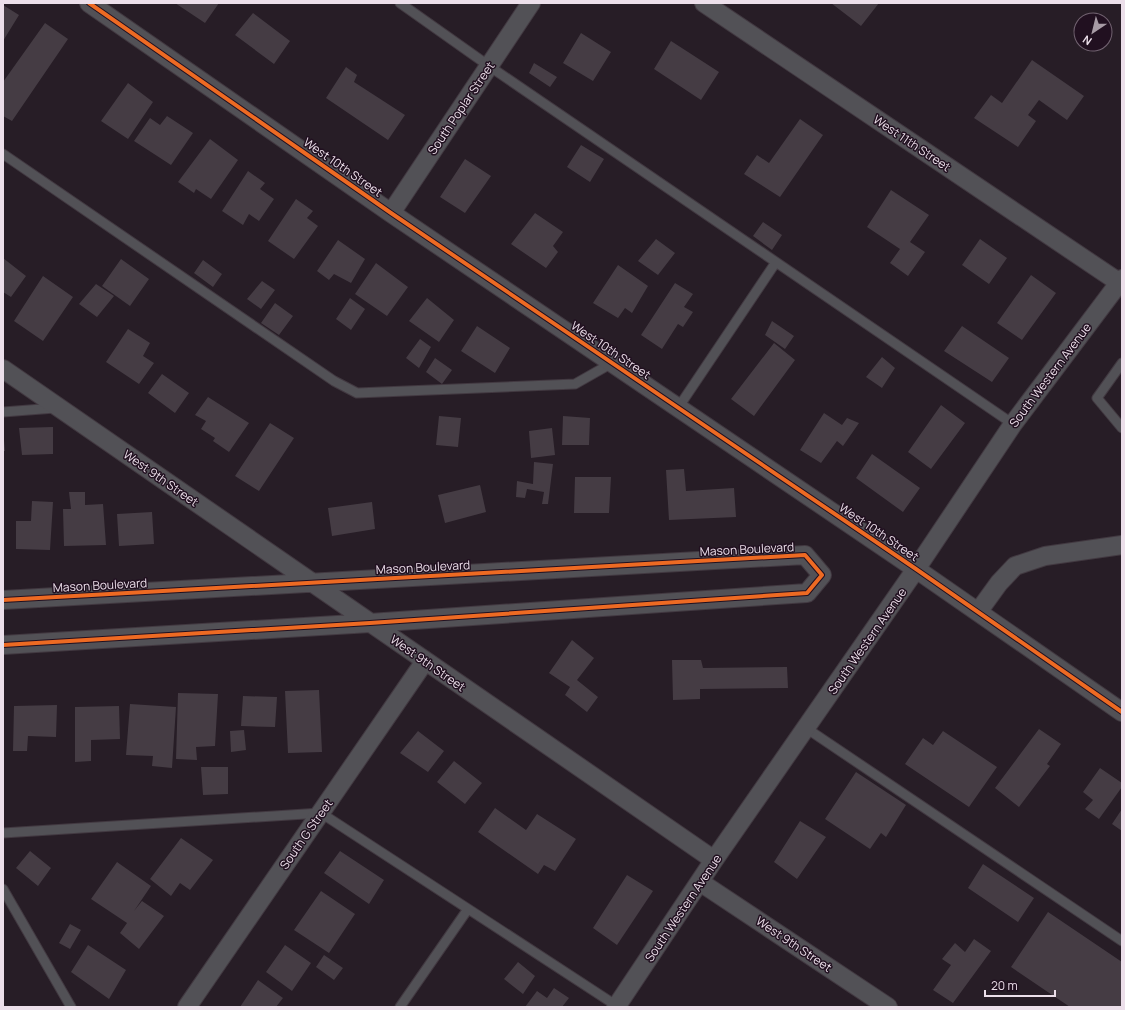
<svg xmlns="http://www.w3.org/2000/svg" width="1125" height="1010" font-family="Manrope,sans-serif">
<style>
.building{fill:#453c44}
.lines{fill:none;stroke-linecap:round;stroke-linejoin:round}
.lane-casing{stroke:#423941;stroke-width:11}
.street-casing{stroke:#423941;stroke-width:20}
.lane{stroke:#525156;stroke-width:9}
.street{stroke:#525156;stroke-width:18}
.cycleway-casing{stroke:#211020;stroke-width:6}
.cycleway{stroke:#ed6a23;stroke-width:4}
.labels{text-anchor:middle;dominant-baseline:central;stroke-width:3;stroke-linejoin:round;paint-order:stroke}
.street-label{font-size:12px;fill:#ecdfea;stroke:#211020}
</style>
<rect width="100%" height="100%" fill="#271d26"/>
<!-- building -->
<path class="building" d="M175,3h44l-14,20z
M831,3h48l-18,23z
M3,5l16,10 -16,26z
M253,13l37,28 -16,23 -39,-29z
M45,23l23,16 -56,82 -9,-5v-34z
M581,33l30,19 -18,29 -30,-18z
M671,41l48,31 -18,28 -47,-31z
M1032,60l52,36 -17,24 -28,-20 -11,15 8,6 -18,26 -44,-29 17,-23 11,8z
M534,63l23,14 -7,10 -21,-14z
M346,67l11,8 -3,7 51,33 -17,25 -62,-42z
M128,83l25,19 -25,37 -27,-18z
M167,116l26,17 -22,32 -37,-24 16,-23 10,7z
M800,119l23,16 -43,62 -36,-23 13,-19 12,8z
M210,139l28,21 -27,39 -15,-10 -2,4 -16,-11z
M581,145l23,14 -14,23 -23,-15z
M465,159l26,17 -26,37 -25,-16z
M248,171l17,12 -5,6 14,10 -15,22 -10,-7 -6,11 -21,-14z
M891,190l38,25 -19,27 15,10 -17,24 -18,-13 10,-14 -33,-22z
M296,199l17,12 -6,7 11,8 -24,33 -26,-18z
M535,213l28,19 -10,14 5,6 -12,16 -35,-24z
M763,222l19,13 -10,15 -19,-14z
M656,239l19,14 -17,22 -20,-14z
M980,239l27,19 -18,26 -27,-19z
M338,240l27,19 -14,24 -17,-9 -5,6 -12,-9z
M3,258l23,18 -15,21 -8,-5z
M121,259l28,20 -19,27 -28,-20z
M203,260l19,14 -9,13 -19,-14z
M376,263l32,24 -21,29 -32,-22z
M618,265l30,21 -16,27 -7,-5 -7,10 -25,-15z
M1031,275l25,18 -34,47 -25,-17z
M43,276l30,21 -30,44 -29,-20z
M262,281l13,9 -14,19 -14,-10z
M675,283l18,11 -9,13 9,5 -10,15 -5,-3 -16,25 -21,-14z
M96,284l18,12 -17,21 -18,-13z
M350,298l15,11 -14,21 -15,-11z
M427,298l27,22 -15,22 -30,-21z
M275,303l18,13 -14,19 -18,-12z
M772,321l22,15 -9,13 -20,-14z
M477,326l33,22 -15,25 -34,-22z
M962,326l47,32 -17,24 -48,-31z
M128,329l22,14 -7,13 11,7 -15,21 -33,-22z
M420,339l11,8 -12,21 -13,-10z
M774,343l21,17 -41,56 -23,-17z
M882,357l13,11 -13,20 -16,-11z
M435,358l17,12 -10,14 -16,-12z
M162,374l27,19 -14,20 -27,-20z
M208,397l41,26 -20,29 -16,-11 2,-3 -14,-9 5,-8 -11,-6z
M941,405l24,18 -34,46 -23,-17z
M824,413l18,12 5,-7 12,5 -16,23 -6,-5 -16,22 -21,-13z
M439,416l22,2 -3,29 -22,-2z
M563,416l27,2 -1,27h-27z
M270,423l24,15 -35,53 -24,-15z
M53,427v27l-31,1 -3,-27z
M552,428l3,27 -24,3 -2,-27z
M3,440h1l1,11h-2z
M872,454l48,34 -17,24 -47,-34z
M534,462l19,2 -5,40h-6l2,-12 -17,-3 -2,9 -9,-1 1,-16 16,3z
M684,469l2,22 48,-3 2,29 -67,3 -3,-50z
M575,477h36l-2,36h-35z
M480,485l6,27 -41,11 -7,-28z
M69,492h16v13l18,-1 3,41 -42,1 -1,-37h8z
M32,501l21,1 -3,48 -34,-1v-28h15z
M372,502l3,27 -43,7 -4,-28z
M152,512l2,32 -35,2 -2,-32z
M572,640l22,18 -17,22 21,17 -11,15 -22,-17 5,-8 -21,-14z
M672,660h29l2,8 84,-1 1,21 -88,1v10l-27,1z
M319,690l3,62 -34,1 -3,-62z
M178,693l40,1 -3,52 -19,1 1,13 -21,-1z
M243,696l34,1 -2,30 -34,-1z
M130,704l46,3 -4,61 -20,-2 1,-10 -27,-1z
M57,705l-1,32 -28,-1 -1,15h-14l1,-45z
M119,706l1,33 -29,1v21l-16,1v-55z
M1039,729l22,15 -14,20 3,2 -31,41 -24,-19z
M244,730l2,20 -15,2 -1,-21z
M418,731l26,20 -16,21 -28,-19z
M943,731l54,36 -28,40 -64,-43 18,-26 10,7z
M454,761l28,22 -17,21 -28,-22z
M201,767h27v27l-25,1z
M1100,768l22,15v4l-23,32 -14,-10 8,-9 -10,-8z
M856,772l50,33 -20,32 -5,-4 -11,16 -45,-30z
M495,808l31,22 11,-16 39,25 -21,32 -11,-6 -6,9 -60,-42z
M1122,809v22l-10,-7z
M800,821l26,16 -29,42 -23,-17z
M181,838l32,22 -23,30 -10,-7 -9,13 -21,-17z
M30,851l21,17 -13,18 -22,-18z
M340,851l44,29 -15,24 -45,-31z
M117,862l34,24 -17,25 8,-10 22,15 -25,33 -19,-16 7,-10 -36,-24z
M983,864l51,34 -16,24 -50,-34z
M627,875l26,16 -36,54 -24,-17z
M321,891l34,23 -26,39 -35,-23z
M1048,912l74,50 -1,45h-51l-59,-40z
M70,924l11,6 -11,19 -11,-6z
M974,939l17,12 -38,52 -20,-13 18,-25 -9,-6 13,-16 10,9z
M88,945l38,25 -17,29 -38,-27z
M285,945l26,18 -19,28 -26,-19z
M324,955l19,13 -9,12 -18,-13z
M518,962l17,14 -12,18 -19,-15z
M258,980l25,18 -7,9h-36z
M554,988l15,10 -7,9h-37l12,-16 10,7z"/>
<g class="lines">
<!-- lane casing -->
<g class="lane-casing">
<path id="lane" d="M400,3l89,63 524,358
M3,154l331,227 23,12 218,-9 37,-21
M1122,363l-25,35 25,30
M678,408l98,-146
M3,412l52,-4
M806,728l316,213
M3,833l318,-20 296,193
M3,889l68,118
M400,1007l68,-98"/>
</g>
<!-- street casing -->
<g class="street-casing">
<path id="street" d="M89,3l302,210 525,356 206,143
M704,3l416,280
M391,213l140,-210
M3,369l711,491
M3,600l802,-45 17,20 -15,18 -437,30 -367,22
M978,612l21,-29 16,-17 30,-10 77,-11
M700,882l188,125
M187,1007l238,-346
M616,1007l98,-147 202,-291 97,-145 109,-145"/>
</g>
<!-- lane -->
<use href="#lane" class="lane"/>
<!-- street -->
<use href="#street" class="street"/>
<!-- cycleway casing -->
<g class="cycleway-casing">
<path id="cycleway" d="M89,3l302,210 525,356 206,143
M3,600l802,-45 17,20 -15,18 -437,30 -367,22"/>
</g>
<!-- cycleway -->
<use href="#cycleway" class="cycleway"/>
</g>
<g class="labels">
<!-- street labels -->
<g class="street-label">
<text transform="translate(461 108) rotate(-56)">South Poplar Street</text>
<text transform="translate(912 143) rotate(34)">West 11th Street</text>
<text transform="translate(343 167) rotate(35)">West 10th Street</text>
<text transform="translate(611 350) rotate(34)">West 10th Street</text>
<text transform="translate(1050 375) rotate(-53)">South Western Avenue</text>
<text transform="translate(161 478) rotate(35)">West 9th Street</text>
<text transform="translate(879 532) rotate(34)">West 10th Street</text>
<text transform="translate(747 549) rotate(-3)">Mason Boulevard</text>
<text transform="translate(423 567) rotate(-3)">Mason Boulevard</text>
<text transform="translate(100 585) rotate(-3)">Mason Boulevard</text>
<text transform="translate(867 641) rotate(-55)">South Western Avenue</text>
<text transform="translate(428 663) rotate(35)">West 9th Street</text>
<text transform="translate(306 834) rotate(-55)">South G Street</text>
<text transform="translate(683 908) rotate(-56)">South Western Avenue</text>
<text transform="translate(794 944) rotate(34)">West 9th Street</text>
</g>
</g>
<!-- border -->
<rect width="1125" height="1010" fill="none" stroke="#ecdfea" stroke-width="8"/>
<!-- north arrow -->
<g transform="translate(1093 32) rotate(215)"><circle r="19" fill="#211020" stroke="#726371"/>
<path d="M0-3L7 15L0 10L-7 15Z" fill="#a79ba5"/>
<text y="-6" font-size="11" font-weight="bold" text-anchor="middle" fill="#ecdfea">N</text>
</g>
<!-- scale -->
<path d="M985 990v6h70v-6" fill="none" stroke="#ecdfea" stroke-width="2"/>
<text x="991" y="990" font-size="12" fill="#ecdfea" stroke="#211020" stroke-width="3" paint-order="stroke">20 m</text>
</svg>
